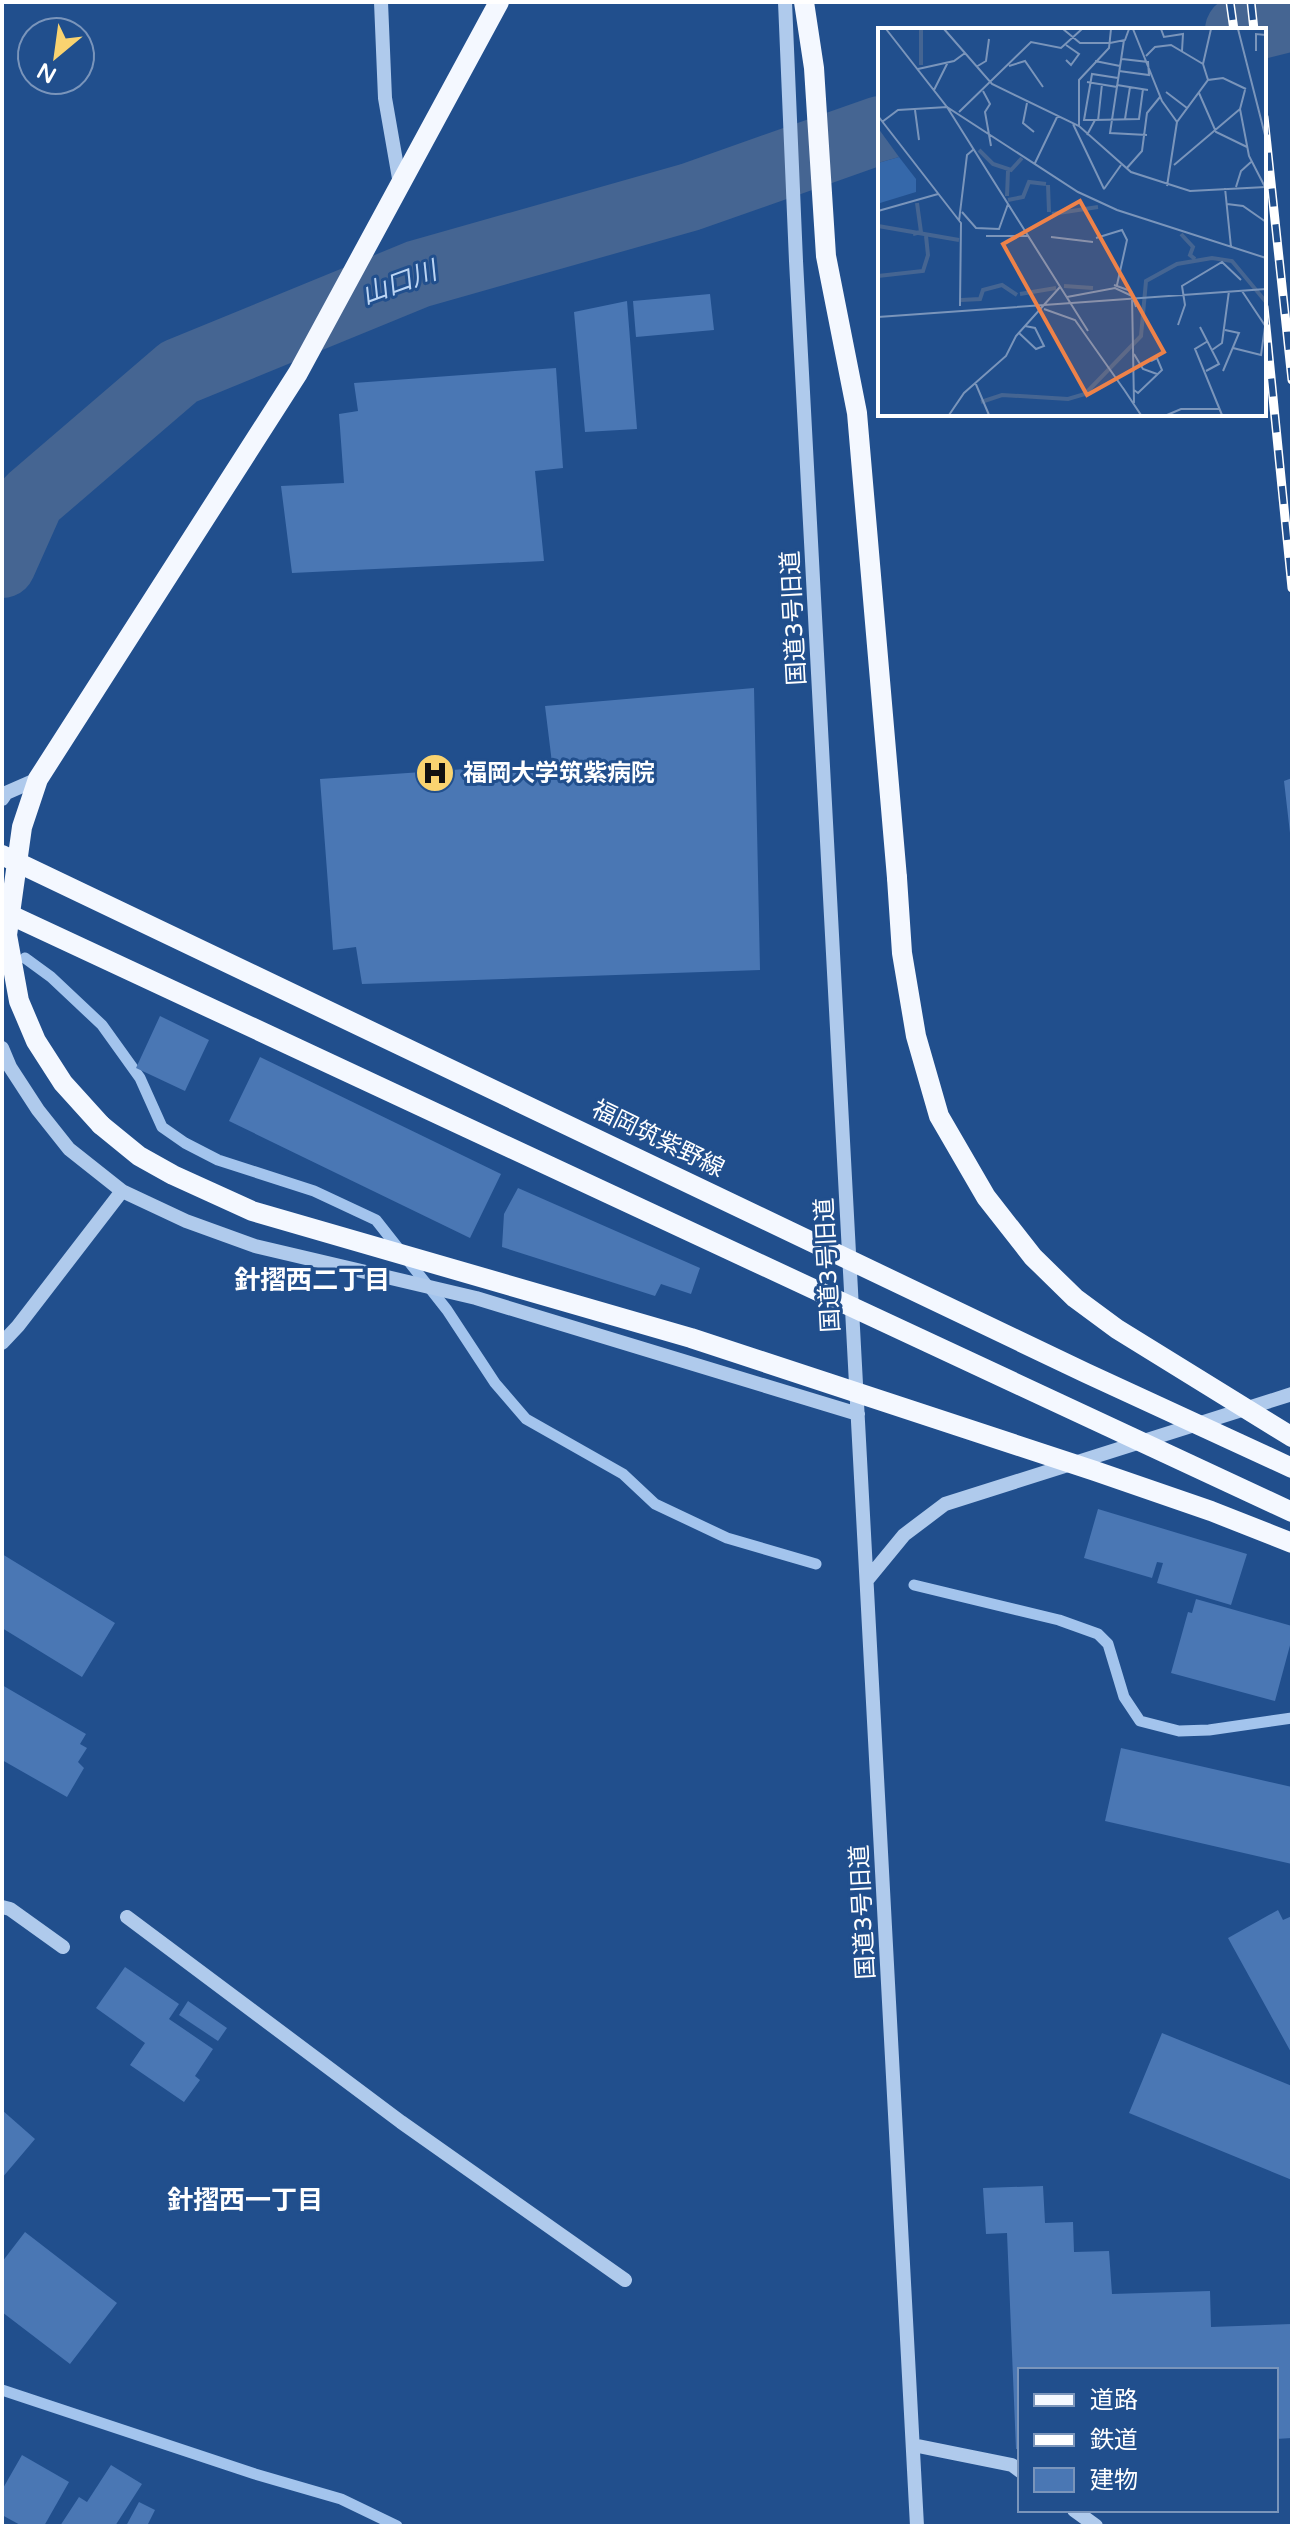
<svg xmlns="http://www.w3.org/2000/svg" width="1294" height="2528" font-family="'Varela Round','Noto Sans JP',sans-serif">
<style>
.lines{fill:none;stroke-linecap:round;stroke-linejoin:round}
.stream{stroke:#a3c4ed;stroke-width:11}
.river{stroke:#456592;stroke-width:68}
.building{fill:#4a77b4}
.minor{stroke:#afcaec;stroke-width:14}
.major{stroke:#f4f8ff;stroke-width:20}
.rail-casing{stroke:#fff;stroke-width:9}
.rail{stroke:#214f8d;stroke-width:6;stroke-dasharray:18;stroke-linecap:butt}
.major-bridge{stroke:#f4f8ff;stroke-width:20}
.labels{text-anchor:middle;dominant-baseline:central;stroke-width:6;stroke-linejoin:round;paint-order:stroke}
.street-label{font-size:24px;fill:#fff;stroke:#214f8d}
.poi-label{font-size:24px;font-weight:bold;fill:#fff;stroke:#214f8d;text-anchor:start}
.water-label{font-size:26px;font-style:italic;fill:#bbd4f3;stroke:#214f8d}
.neighbourhood-label{font-size:26px;font-weight:bold;fill:#fff;stroke:#214f8d}
.inset-river{fill:none;stroke:#456592;stroke-width:4}
.inset-road{fill:none;stroke:#7a95bb;stroke-width:2}
.view{fill:#ee8249;fill-opacity:0.15;stroke:#ee8249;stroke-width:4}
.inset-edge{fill:none;stroke:#fff;stroke-width:4}
</style>
<rect width="100%" height="100%" fill="#214f8d"/>
<g class="lines">
<!-- stream -->
<path class="stream" d="M25,958l26,19 51,48 38,53 22,49 23,16 33,17 96,31 62,29 71,90 48,73 31,36 97,55 32,30 72,34 89,26
M914,1585l145,35 39,14 10,10 16,53 16,24 39,10 30,-1 83,-12
M2,2390l253,84 86,25 56,27"/>
<!-- river -->
<path class="river" d="M1239,30l53,-13
M2,564l29,-65 148,-127 239,-98 272,-77 190,-67"/>
</g>
<!-- building -->
<path class="building" d="M710,294l4,36 -78,7 -3,-36z
M627,301l10,128 -52,3 -11,-120z
M556,368l7,100 -28,3 9,90 -252,12 -11,-87 63,-3 -5,-69 19,-3 -4,-28z
M754,688l6,282 -398,14 -6,-37 -23,3 -13,-171 232,-16 -7,-57z
M1292,778v55h-2l-6,-52z
M160,1016l49,24 -24,51 -49,-23z
M260,1057l241,117 -31,64 -241,-117z
M518,1188l182,80 -9,26 -30,-10 -6,12 -153,-49 2,-33z
M1098,1509l149,45 -16,51 -74,-22 6,-20 -6,-1 -5,16 -68,-20z
M2,1554l113,69 -33,54 -80,-49z
M1196,1599l96,27v12l-17,63 -104,-28 17,-61 4,1z
M2,1685l84,49 -6,10 7,4 -9,14 6,6 -17,29 -65,-37z
M1121,1748l171,39v77l-187,-43z
M1278,1910l5,10 9,-4v138l-64,-116z
M125,1967l54,37 -10,15 44,30 -18,27 5,4 -16,22 -54,-37 15,-22 -49,-35z
M188,2001l39,27 -9,13 -39,-26z
M1162,2033l130,53v94l-163,-67z
M2,2110l33,29 -33,39z
M1043,2186l2,37 28,-1 1,30 35,-1 3,43 98,-3 1,36 81,-3v114l-16,1v-69h-256v79h-4l-9,-216 -21,1 -3,-46z
M25,2232l92,71 -47,61 -68,-52v-50z
M22,2455l47,27 -25,44h-22l-20,-11v-25z
M111,2465l31,19 -27,42h-55l19,-29 8,5z
M139,2502l16,8 -8,16h-21z"/>
<g class="lines">
<!-- minor -->
<path class="minor" d="M381,2l4,96 15,86
M785,2l11,259 121,2265
M2,799l4,-6 32,-14
M2,1048l8,19 28,43 31,39 53,42 64,30 69,25 221,52 382,116
M2,1343l16,-17 104,-135
M867,1580l37,-45 41,-31 347,-110
M2,1907l8,2 53,38
M127,1917l274,205 224,158
M913,2445l99,20 8,6
M1074,2510l22,16"/>
<!-- major -->
<path class="major" d="M804,2l10,66 12,188 31,157 40,465
M101,1125l-38,-42 -27,-42 -17,-40 -12,-66 15,-108 16,-48 260,-406 201,-371"/>
<!-- rail casing -->
<g class="rail-casing">
<path id="rail" d="M1230,2l4,28
M1251,2l3,28
M1264,117l28,263
M1264,307l28,281"/>
</g>
<!-- rail -->
<use href="#rail" class="rail"/>
<!-- major-bridge -->
<path class="major-bridge" d="M2,855l1084,518 206,95
M897,878l5,75 14,83 23,80 47,81 47,60 42,41 42,31 175,108
M2,911l1290,601
M101,1125l38,31 34,19 79,36 439,127 404,133 116,40 81,32"/>
</g>
<!-- icons -->
<defs>
<g id="hospital-disc" transform="scale(2)"><circle r="9.5" fill="#f9d370" stroke="#214f8d"/><path d="M-5-5h3v3.5h4V-5h3V5h-3V1.5h-4V5h-3Z" fill="#111"/></g>
</defs>
<g fill-rule="evenodd">
<use href="#hospital-disc" x="435" y="773"/>
</g>
<g class="labels">
<!-- street labels -->
<g class="street-label">
<text transform="translate(794 618) rotate(-93)">国道3号旧道</text>
<text transform="translate(658 1139) rotate(26)">福岡筑紫野線</text>
<text transform="translate(828 1265) rotate(-93)">国道3号旧道</text>
<text transform="translate(863 1912) rotate(-93)">国道3号旧道</text>
</g>
<!-- poi labels -->
<g class="poi-label">
<text x="463" y="773">福岡大学筑紫病院</text>
</g>
<!-- water labels -->
<g class="water-label">
<text transform="translate(399 283) rotate(-20)">山口川</text>
</g>
<!-- neighbourhood labels -->
<g class="neighbourhood-label">
<text x="312" y="1280">針摺西二丁目</text>
<text x="245" y="2200">針摺西一丁目</text>
</g>
</g>
<!-- overview -->
<g transform="translate(878 28)">
<rect width="388" height="388" fill="#214f8d"/>
<path d="M21,129l17,22v13l-36,11 -2,-40z" fill="#3568aa"/>
<path d="M0,100l21,29 -21,6z" fill="#456592"/>
<path class="inset-river" d="M43,1v36M101,122l14,14 18,6 11,-12M170,157l1,27M129,168l1,-25M130,172l15,-3 6,-15 17,2M174,186l46,-7M0,198l81,14M35,206l8,-2 -4,-29M303,206l12,13 -3,8 5,4M0,248l45,-5 5,-16 -2,-19M186,258l29,2M142,266l36,-6M83,272l19,-1 3,-9 19,-5 15,10M103,374l21,-7 66,4 17,-5 56,-58 5,-55 31,-17 35,-6 20,3 34,41"/>
<path class="inset-road" d="M8,1l61,78 131,85 39,18 149,48M66,1l48,55 87,42 52,46 59,19 76,-4M185,1l17,14h30l15,-3 4,-11M255,1l29,72 15,21M283,1l3,8 19,-3 -1,17M360,1l28,110M246,12l-14,93 37,2M188,17l13,9 -8,11 -5,-5M378,23v-17l10,1M268,28l9,-9 16,-2 32,19M217,33l25,5M131,38l16,-5 18,26M98,39l10,-6 3,-22M40,41l36,-8 11,-8M241,43l30,4 -1,-13 -26,-3M330,52l-5,-16 8,-35M209,54l30,5M239,57l31,5M56,62l14,-28M367,62l-5,19 9,47 16,31M105,63l7,13 -5,8 6,34M288,64l21,16M321,65l17,39 31,15M149,75l-4,20 11,9M37,82l4,30M81,84l72,-70 30,6 21,-19M0,88l83,107 -1,83M247,91l5,-32M217,92h-11l8,-46 26,4M220,93l4,-37M4,94l16,-12 49,-3 141,224M195,96l31,65M201,98v-46l30,-32 2,-19M209,107l8,-15 44,-1 4,-30M157,135l23,-48M296,137l66,-56M248,141l16,-18 5,-38 13,-16M289,158l10,-64 31,-42 15,-2 23,11M358,159l5,-16 10,-9M347,160l6,59M226,161l17,-24M349,176l16,2 23,16M0,183l60,-17M84,184l14,16 23,1 9,-25M81,193l8,-66 7,-6M108,208h43M173,209l42,5M218,210l26,-8 5,10 -10,45M236,257l17,6 5,16M364,263l24,36M189,269l48,-9 17,8 2,107M166,281l31,11 50,71M0,289l388,-28M300,297l7,-20 -3,-19 40,-24 19,18M322,299l19,37 -13,7M141,305l17,16 8,-3 -9,-18 -10,-2M330,313l-13,8 27,66M355,320l28,7 4,-28M334,322l10,-7 7,-52M256,326l9,15 14,5M345,343l16,-38 -14,-3M97,354l14,33M245,360l18,27M256,362l4,3 24,-23 -5,-12 -6,3M71,387l15,-22 42,-37 10,-20 44,-49M289,387l14,-6h38"/>
<path class="view" d="M202,173l84,151 -77,43 -84,-151z"/>
<rect width="388" height="388" class="inset-edge"/>
</g>
<!-- border -->
<rect width="1294" height="2528" fill="none" stroke="#ffffff" stroke-width="8"/>
<!-- legend -->
<rect x="1018" y="2368" width="260" height="144" fill="#214f8d" stroke="#7a95bb" stroke-width="2"/>
<rect x="1034" y="2394" width="40" height="12" fill="#f4f8ff" stroke="#7a95bb" stroke-width="2"/>
<text x="1090" y="2408" font-size="24" fill="#ffffff">道路</text>
<rect x="1034" y="2434" width="40" height="12" fill="#ffffff" stroke="#7a95bb" stroke-width="2"/>
<text x="1090" y="2448" font-size="24" fill="#ffffff">鉄道</text>
<rect x="1034" y="2468" width="40" height="24" fill="#4a77b4" stroke="#7a95bb" stroke-width="2"/>
<text x="1090" y="2488" font-size="24" fill="#ffffff">建物</text>
<!-- north arrow -->
<g transform="translate(56 56) rotate(209)"><circle r="38" fill="#214f8d" stroke="#7a95bb" stroke-width="2"/>
<path d="M0-6L14 30L0 20L-14 30Z" fill="#f9d370"/>
<text y="-12" font-size="22" font-weight="bold" text-anchor="middle" fill="#ffffff">N</text>
</g>
</svg>
